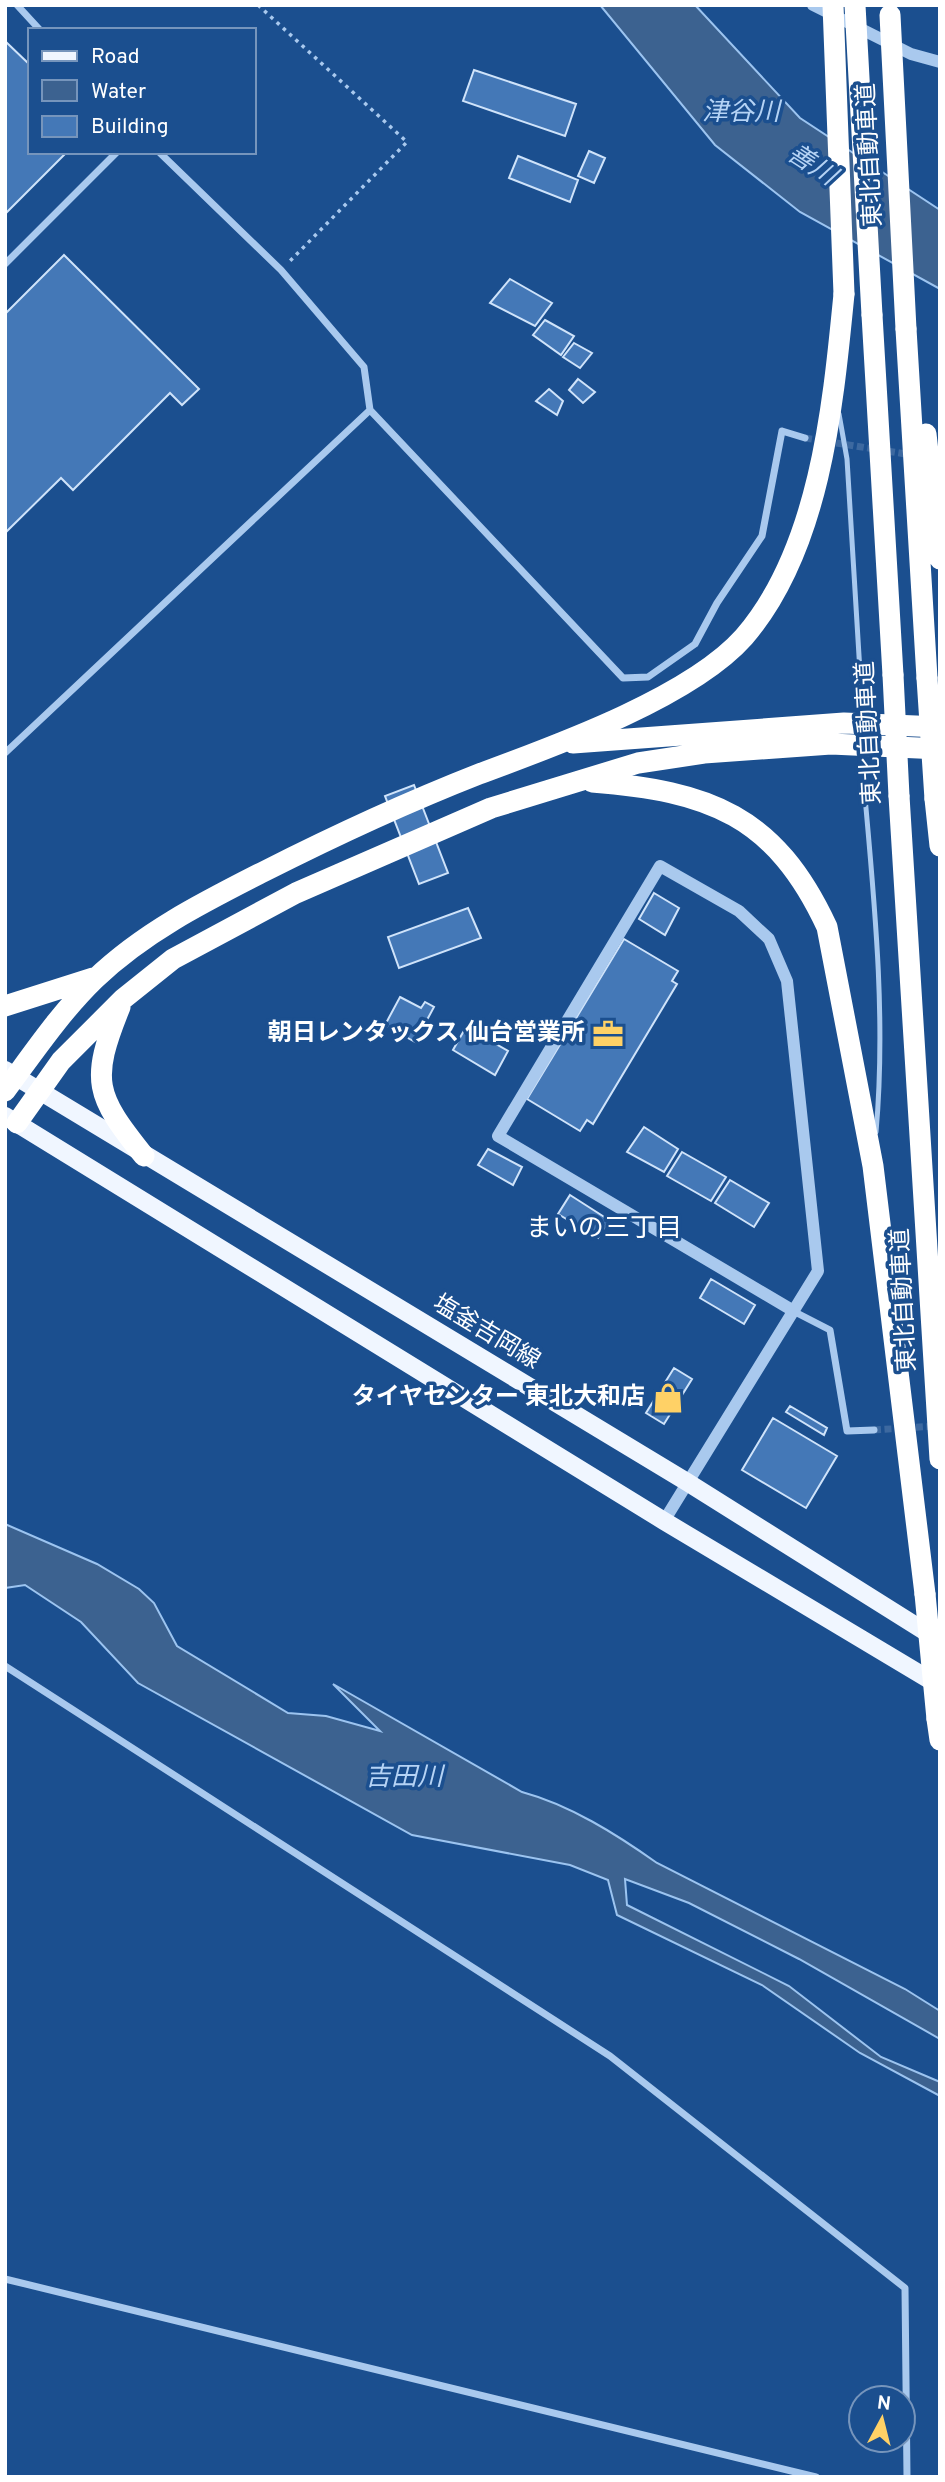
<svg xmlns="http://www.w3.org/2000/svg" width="945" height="2482" font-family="Overpass,'Noto Sans JP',sans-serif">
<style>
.water{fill:#3c6290;stroke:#9cc4f0;stroke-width:2}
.building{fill:#4478b7;stroke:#cfe3fa;stroke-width:2}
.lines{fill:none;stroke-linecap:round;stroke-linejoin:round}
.minor-tunnel{stroke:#3d69a0;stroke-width:7;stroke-dasharray:7 3.5;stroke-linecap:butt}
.path{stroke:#a9c9ee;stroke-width:3.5;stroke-dasharray:3.5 5;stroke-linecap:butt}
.service{stroke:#a9c9ee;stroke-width:5}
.minor{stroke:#a9c9ee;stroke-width:7}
.tertiary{stroke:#a9c9ee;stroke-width:12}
.primary{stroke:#f0f6ff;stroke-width:18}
.motorway{stroke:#fff;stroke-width:21}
.service-bridge{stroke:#a9c9ee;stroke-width:5}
.motorway-bridge{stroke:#fff;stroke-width:21}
.labels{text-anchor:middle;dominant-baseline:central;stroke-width:7;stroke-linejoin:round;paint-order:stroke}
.street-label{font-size:24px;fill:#fff;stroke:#1b4f8f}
.poi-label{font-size:24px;font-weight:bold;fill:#fff;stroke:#1b4f8f;text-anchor:end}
.water-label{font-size:26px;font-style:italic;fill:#b5d3f5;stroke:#1b4f8f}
.neighbourhood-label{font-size:26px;fill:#fff;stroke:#1b4f8f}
</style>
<rect width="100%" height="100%" fill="#1b4f8f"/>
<!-- water -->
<path class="water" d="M600,5h95l105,113 140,92v79l-140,-77 -85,-67z
M5,1524l92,40 42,25 15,14 23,43 111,67 38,3 54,15 -47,-47 189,108c48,13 94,42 135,71l248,126 35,22v28l-141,-80 -110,-56 -64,-24 2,26 162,81 92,71 59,25v14l-80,-43 -98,-68 -145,-70 -9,-35 -38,-15 -158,-30 -274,-152 -57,-61 -56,-37 -20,3z"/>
<!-- building -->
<path class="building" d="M5,41l25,24v87h37l-62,62z
M474,70l102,34 -11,32 -102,-35z
M589,151l16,7 -11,25 -16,-7z
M518,156l60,24 -8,22 -61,-24z
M64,255l135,134 -17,16 -12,-12 -97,97 -12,-12 -56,55v-219z
M510,279l42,24 -17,23 -45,-23z
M545,320l29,16 -13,19 -28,-20z
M574,343l18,10 -12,15 -17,-11z
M578,379l17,13 -12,11 -14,-13z
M549,389l14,12 -6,14 -21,-14z
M414,785l34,88 -29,11 -34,-88z
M654,893l25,15 -14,27 -26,-16z
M468,908l13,30 -82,30 -11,-31z
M624,939l54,32 -6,10 5,3 -84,140 -6,-4 -7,11 -53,-32z
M400,997l21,11 4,-6 9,5 -19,35 -30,-17z
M466,1027l42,24 -13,24 -42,-25z
M644,1127l34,22 -14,23 -37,-20z
M488,1149l34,18 -9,18 -35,-20z
M682,1152l44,25 -15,24 -44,-25z
M730,1180l39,23 -15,24 -39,-24z
M570,1195l39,25 -11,18 -40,-24z
M711,1279l44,26 -11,19 -44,-26z
M674,1368l18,11 -28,45 -18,-11z
M790,1406l37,22 -3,7 -38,-23z
M773,1418l64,38 -31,52 -64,-38z"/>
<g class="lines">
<!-- minor-tunnel -->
<path class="minor-tunnel" d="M805,438l107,17
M874,1430l62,-4"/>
<!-- path -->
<path class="path" d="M258,5l149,137 -117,119"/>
<!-- service -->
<path class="service" d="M839,414l8,45 13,213
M865,797c10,111 21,224 11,335"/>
<!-- minor -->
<path class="minor" d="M17,5l23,25
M159,152l122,118 83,97 6,43 253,268 25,-1 47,-33 22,-41 45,-67 20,-105 23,7
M5,264l112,-112
M5,753l365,-343
M793,1311l37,19 17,101 27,-1
M5,1666l605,390 295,232 2,189
M5,2279l811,198"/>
<!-- tertiary -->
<path class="tertiary" d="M813,5l98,49 29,8
M664,1521l154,-250 -31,-290 -18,-42 -30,-28 -79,-45 -162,270 294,174"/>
<!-- primary -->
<path class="primary" d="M5,1070l682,412 250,157
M5,1116l659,405 276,165"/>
<!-- motorway -->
<path class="motorway" d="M872,315l21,360
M906,329l21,349
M926,434l14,125
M573,743l271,-20 96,4
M592,782c117,9 183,33 235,145l46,239 52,428
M899,796l41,663
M935,799l5,47
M5,1006l88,-28
M120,1007c-30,74 -25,88 24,149
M5,1091c29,-39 55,-78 90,-112 49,-47 109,-77 168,-107 71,-36 142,-69 216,-98 76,-28 212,-77 265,-137 76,-88 89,-231 100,-343
M17,1123l44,-62 62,-62 50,-40 123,-66 195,-85 147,-45 66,-10 127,-9 109,5
M937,1719l3,21"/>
<!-- service-bridge -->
<path class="service-bridge" d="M860,672l5,125"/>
<!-- motorway-bridge -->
<path class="motorway-bridge" d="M833,5l11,289
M855,5l17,310
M890,15l16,314
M893,675l6,121
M927,678l8,121
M925,1594l12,125"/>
</g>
<!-- icons -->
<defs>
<g id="office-bare" transform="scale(2.415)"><path d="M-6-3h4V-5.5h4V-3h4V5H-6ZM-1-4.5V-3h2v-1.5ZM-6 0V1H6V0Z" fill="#ffd166" stroke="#1b4f8f" stroke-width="2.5" paint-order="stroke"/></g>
<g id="shop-bare" transform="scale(2.415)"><path d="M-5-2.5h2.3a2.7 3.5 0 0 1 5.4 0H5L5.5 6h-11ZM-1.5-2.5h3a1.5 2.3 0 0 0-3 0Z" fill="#ffd166" stroke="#1b4f8f" stroke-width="2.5" paint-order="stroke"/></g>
</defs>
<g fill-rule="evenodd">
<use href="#office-bare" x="608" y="1034"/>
<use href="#shop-bare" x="668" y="1398"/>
</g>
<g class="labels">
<!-- street labels -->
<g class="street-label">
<text transform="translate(871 155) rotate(-93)">東北自動車道</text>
<text transform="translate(870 733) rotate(-93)">東北自動車道</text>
<text transform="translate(905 1300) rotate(-93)">東北自動車道</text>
<text transform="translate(486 1333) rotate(31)">塩釜吉岡線</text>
</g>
<!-- poi labels -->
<g class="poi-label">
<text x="585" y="1034">朝日レンタックス 仙台営業所</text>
<text x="645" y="1398">タイヤセンター 東北大和店</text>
</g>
<!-- water labels -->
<g class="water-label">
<text x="741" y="113">津谷川</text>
<text transform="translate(811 166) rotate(33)">善川</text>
<text x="404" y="1778">吉田川</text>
</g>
<!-- neighbourhood labels -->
<g class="neighbourhood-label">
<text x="604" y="1229">まいの三丁目</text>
</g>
</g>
<!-- border -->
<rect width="945" height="2482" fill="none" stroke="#ffffff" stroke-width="14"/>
<!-- legend -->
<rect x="28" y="28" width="228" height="126" fill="#1b4f8f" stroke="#7695bc" stroke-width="2"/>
<rect x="42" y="51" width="35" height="10" fill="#f0f6ff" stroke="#7695bc" stroke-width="2"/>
<text x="91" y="63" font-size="21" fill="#ffffff">Road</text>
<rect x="42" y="80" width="35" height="21" fill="#3c6290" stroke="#7695bc" stroke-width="2"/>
<text x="91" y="98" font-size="21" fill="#ffffff">Water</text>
<rect x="42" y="116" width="35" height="21" fill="#4478b7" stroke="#7695bc" stroke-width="2"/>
<text x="91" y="133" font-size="21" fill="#ffffff">Building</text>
<!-- north arrow -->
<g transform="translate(882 2419) rotate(7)"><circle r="33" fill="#1b4f8f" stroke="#7695bc" stroke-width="2"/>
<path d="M0-5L12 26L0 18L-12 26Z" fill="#ffd166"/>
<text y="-10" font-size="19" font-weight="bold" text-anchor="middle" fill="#ffffff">N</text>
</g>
</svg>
